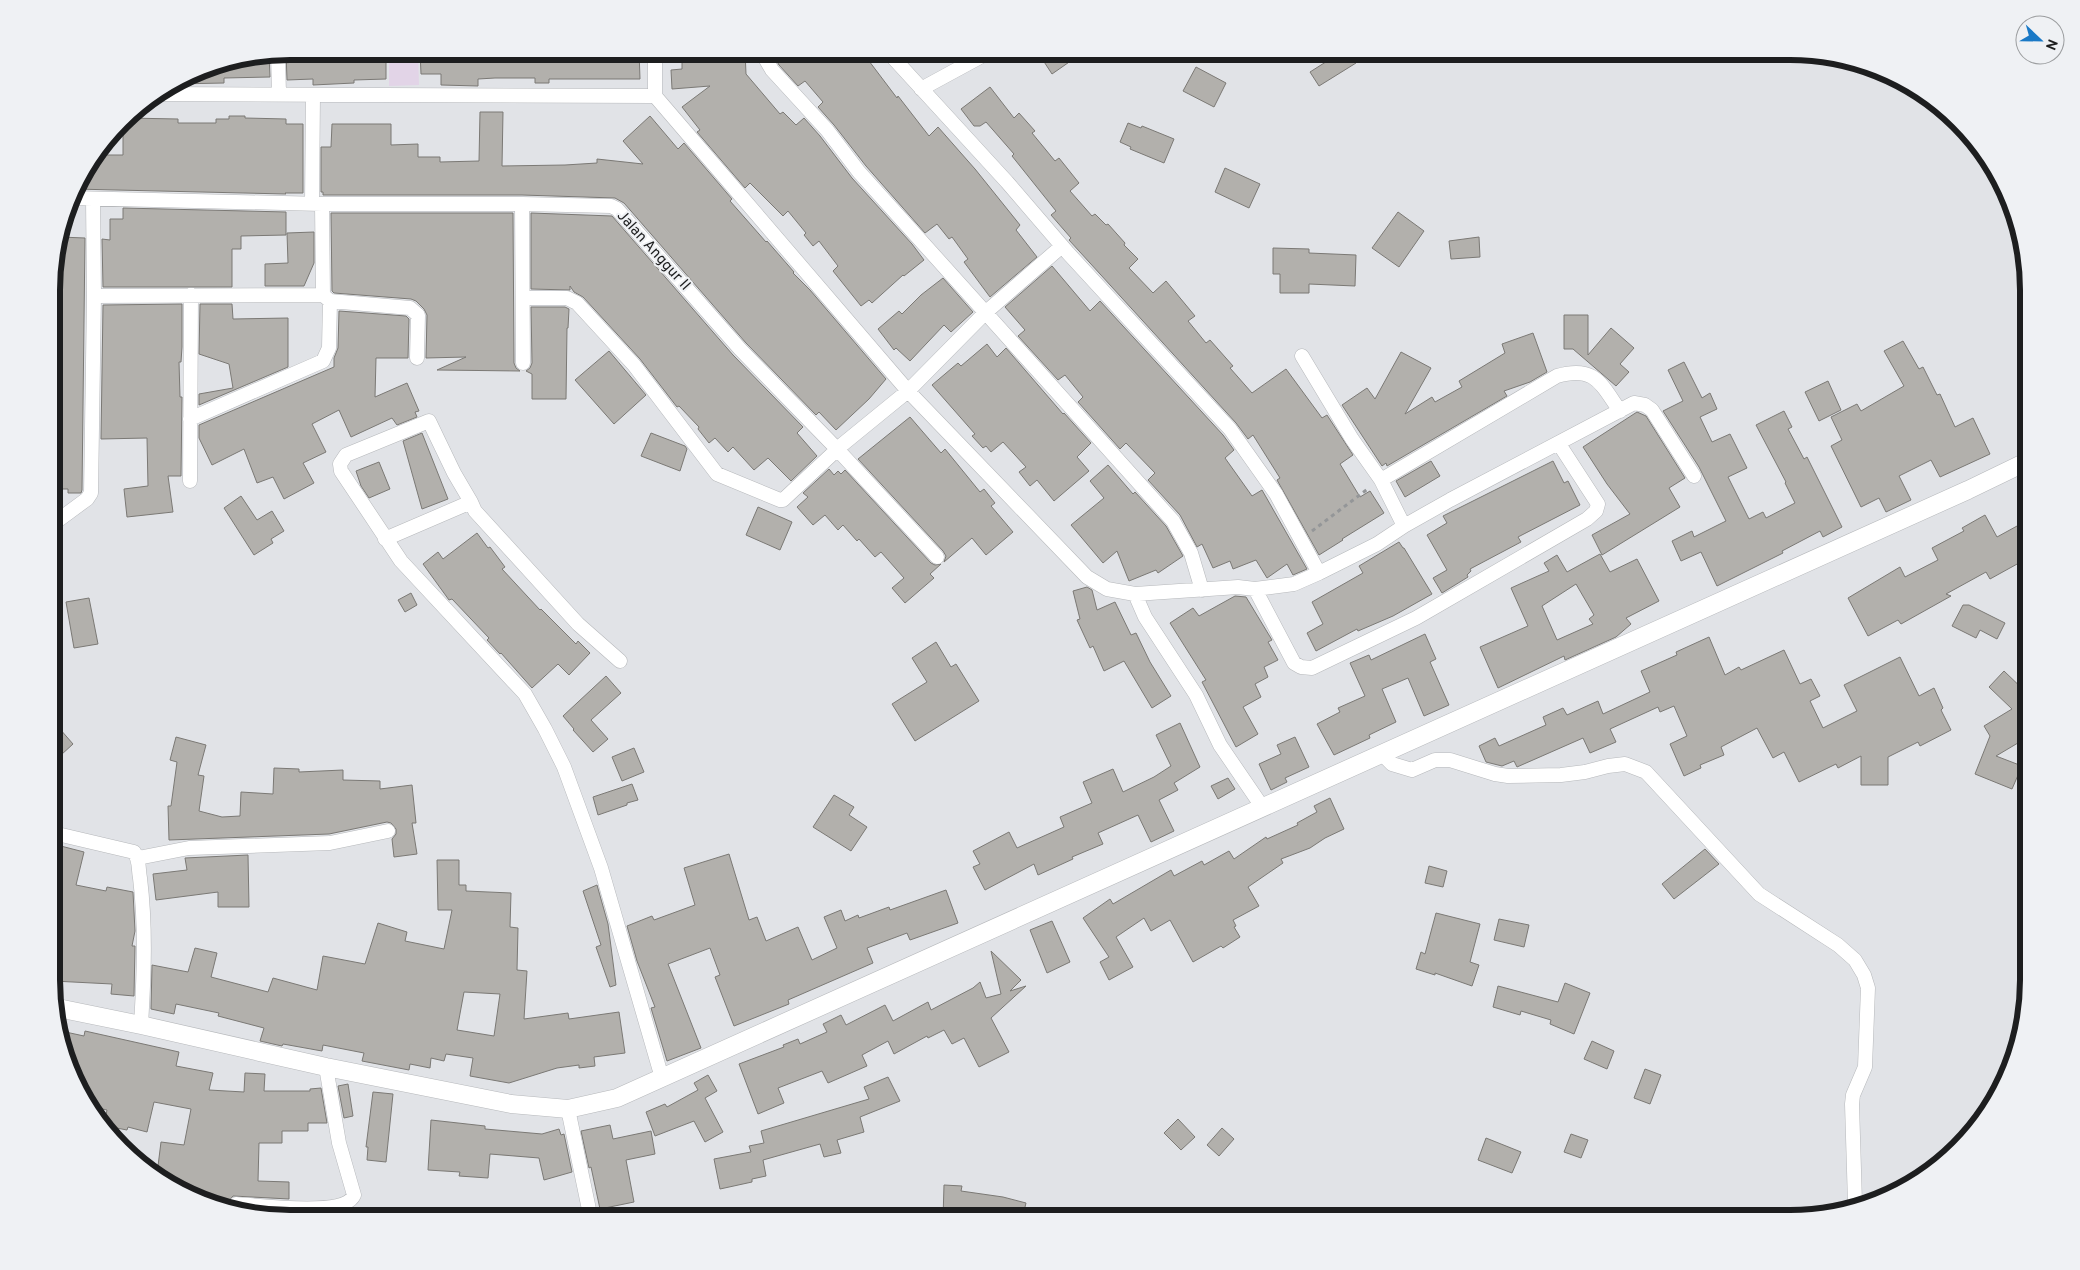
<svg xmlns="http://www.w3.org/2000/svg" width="2080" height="1270" font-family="Overpass,sans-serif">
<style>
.medical{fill:#e2d4e7}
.building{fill:#b2b0ac;stroke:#7b7975;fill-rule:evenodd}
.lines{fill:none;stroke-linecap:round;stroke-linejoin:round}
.minor-casing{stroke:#b6b8bb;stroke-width:15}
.tertiary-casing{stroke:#b6b8bb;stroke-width:19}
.path{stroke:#949698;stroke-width:3;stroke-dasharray:4 4;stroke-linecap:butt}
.minor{stroke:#fff;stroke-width:14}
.tertiary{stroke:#fff;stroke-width:18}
.labels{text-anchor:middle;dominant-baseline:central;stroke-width:4;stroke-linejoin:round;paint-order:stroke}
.street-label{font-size:15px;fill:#1d1e1f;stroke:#eff1f4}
.rim{fill:none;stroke:#1d1e1f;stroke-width:6}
</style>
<rect width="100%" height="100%" fill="#e1e3e7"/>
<!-- medical -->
<path class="medical" d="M389,51h29l1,34 -30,1z"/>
<!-- building -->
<path class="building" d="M386,51v28l-32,1v3l-41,2v-6l-26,1 -1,-28z
M420,51h219l1,28h-91v4h-14v-5h-40l-17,1v7l-37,-1v-11h-20z
M682,51h63l1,23 34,40 3,-2 13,13 8,-7 16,18 32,42 60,66 12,16 -20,16 -1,-1 -31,28 -3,-3 -8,6 -28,-35 5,-5 -19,-25 -6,5 -9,-11 2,-2 -18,-22 -5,5 -33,-33 -5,5 -48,-56 3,-2 -18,-23 28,-21 -38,3 -1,-19 11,-1z
M771,51h88l10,10 28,37 1,-2 31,40 9,-9 37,42 45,56 -4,5 21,27 -47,40 -26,-35 4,-3 -16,-22 -3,2 -12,-15 -12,9 -59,-67 -32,-41 -16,-18 5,-5 -18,-21 -7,5 -19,-21z
M1037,51h48l-33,23z
M1343,51h6l7,12 -37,23 -9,-14z
M269,55l1,22 -46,1v5l-49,1 24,-15z
M1196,67l30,16 -12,24 -31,-16z
M990,87l24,31 5,-5 16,18 -3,2 23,28 4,-3 20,25 -9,8 22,25 3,-2 11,11 2,-1 17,19 -1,2 14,14 -9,9 24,25 13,-12 29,35 -7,5 18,22 4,-3 23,26 -3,2 22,25 34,-24 36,49 5,-3 26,40 -13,9 20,33 10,-6 14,22 -42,26 1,1 -24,15 -42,-75 3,-2 -27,-43 -5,4 -12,-16 -167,-183 2,-2 -20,-23 5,-4 -44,-55 2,-2 -28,-32 -6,4h-6l-13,-17z
M480,112h23l-1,54 63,-1 32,-2v-4l46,5 -20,-23 27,-25 28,33 6,-6 48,56 -2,2 36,41 1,-1 27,31 -1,1 17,17 76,89 -17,20 -33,31 -17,-18 -3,3 -70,-72 -122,-140 -9,-5 -93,-3h-199v-3h-2v-45h10l1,-23h59v21l27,-1v13h22v5l39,-1z
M229,116h16v2l41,1v5h17v69h-18l1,1 -212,-5 2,-5 22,-29h25v-32l4,-5 51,1v4h38v-4h13z
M1128,123l13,5 1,-2 32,13 -10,24 -34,-14 1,-2 -11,-5z
M1225,168l35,16 -11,24 -34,-16z
M123,208l163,4v23l-45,1v13h-9v38h-129l-1,-48 8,1v-21h13z
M1398,212l26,19 -25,36 -27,-19z
M331,213h182l1,150 2,5 4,3 -83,-1 29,-13 -40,1 1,-43 -3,-6 -8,-8 -5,-2 -77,-6 -2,-2z
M531,213l81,3 121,139 70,72 -6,6 20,23 -26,25 -23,-23 -14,12 -21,-23 -5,5 -13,-14 -6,5 -11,-14 1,-2 -20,-21 -2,1 -37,-48 -57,-62 -9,-5 -4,-6v4l-39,-1z
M314,232v31l-10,23h-39v-22l23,-1 -1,-30z
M60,237l25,1 -3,252 -1,3h-13v-4h-15v-80h4v-19h4l1,-34h-8l-1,-98z
M1479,237l1,20 -29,2 -2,-18z
M1273,248l36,1v4l47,2 -1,31 -46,-2v9h-29v-19h-7z
M1052,266l38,45 10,-10 123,134 11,15 -9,8 27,38 10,-6 45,79 -14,6 -6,-11 -20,14 -11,-18 -23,9 -3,-8 -17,7 -11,-24 -5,3 -17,-32 -32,-35 7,-7 -29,-30 -6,6 -42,-47 5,-5 -18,-22 -7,5 -40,-44 7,-6 -20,-23z
M943,278l30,34 -22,20 -7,-7 -34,36 -14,-13 -2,2 -16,-21 21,-18 3,3 19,-19z
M182,304v43l-1,15h-2l1,35h2l-1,79h-13l5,36 -46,5 -3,-28 24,-3 -1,-48 -46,1 2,-134z
M200,304h32l1,15 55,-1v49l-89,38v-11l34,-6 -4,-24 -30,-10z
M531,307h34l4,2 -1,19h-1l-1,71h-34v-25l-6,-3 4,-3 2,-5z
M339,311l67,5 3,3 -1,39h-32l-1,39 32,-14 12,28 -4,1 2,5 -20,8 -5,-7 -41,19 -12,-27 -27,14 14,28 -23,11 11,20 -30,16 -11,-22 -16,6 -13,-34 -32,16 -13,-27v-13l135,-58v-9l4,-10z
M1564,315h24v40l23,-27 23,20 -14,16 9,8 -13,14 -43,-37h-9z
M1533,333l14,39 -17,10 -26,9 3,5 -120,70 -1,-3 -4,3 -40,-61 25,-17 8,11 26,-47 30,16 -26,46 27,-17 3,5 27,-15 -3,-6 46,-28 -3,-9z
M1903,341l16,28 4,-2 14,28 3,-1 15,33 18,-9 17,36 -50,23 -9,-17 -32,16 12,24 -25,12 -7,-14 -18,9 -30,-61 11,-6 -11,-23 26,-13 4,7 43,-25 -20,-35z
M987,344l10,13 9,-9 57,66 1,-1 27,30 -14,14 12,14 -35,30 -17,-21 -7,6 -11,-14 7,-5 -23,-25 -12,10 -5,-6 -3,2 -11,-12 3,-2 -43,-49 26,-22 3,3z
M609,351l37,44 -32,29 -39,-44z
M1684,362l18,36 8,-5 7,16 -17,8 12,25 18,-8 17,34 -19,9 21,42 14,-7 3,6 29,-15 -10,-20 1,-1 -30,-57 28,-14 8,16 -4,2 16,30 3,-2 35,70 -19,10 -3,-6 -38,20 1,2 -66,33 -16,-34 -20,9 -9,-20 20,-10 2,6 32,-16 -27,-54 -36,-56 20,-10 -15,-31z
M1828,381l13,29 -22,11 -14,-29z
M1637,412l9,4 39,62 -16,10 11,19 -78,48 -10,-20 38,-21 -23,-30 -24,-37z
M910,417l31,36 4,-4 35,43 4,-3 11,14 -4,3 22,26 -27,23 -14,-17 -28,24 2,-6 -3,-5 -85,-92z
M422,433l26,66 -26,10 -19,-68z
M651,433l34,13 2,3 -7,22 -39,-15z
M1431,461l9,15 -35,21 -9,-16z
M1553,461l11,22 4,-2 12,24 -62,32 3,5 -51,27 1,2 -4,4 1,2 -26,16 -9,-15 14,-8 -20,-35 20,-12 -4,-7z
M379,462l11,27 -21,9 -8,-12 -5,-15z
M1108,465l25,29 2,-2 31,34 17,30 -25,17 -2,-3 -27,11 -12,-30 -14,12 -32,-38 33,-27 -14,-17z
M829,469l5,6 4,-4 3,3 4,-4 86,93 4,2 6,-1 -11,10 4,4 -29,25 -13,-15 12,-10 -23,-26 -6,5 -16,-18 -2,2 -14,-16 -5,5 -13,-15 -12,10 -16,-18 11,-10 -5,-4z
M241,496l16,24 15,-9 12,20 -13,8 2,4 -19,12 -30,-47z
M758,507l34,15 -12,28 -34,-15z
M1985,515l12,22 31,-17v38l-38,21 -4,-7 -40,22 5,2 -50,28 -3,-4 -30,16 -20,-38 52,-31 5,10 33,-17 -6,-12 32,-17 -2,-3z
M477,533l11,15 2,-1 15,20 -3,2 38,41 1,-1 35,35 2,-3 12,12 -21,22 -11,-11 -26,24 -31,-35 -1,1 -13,-14 2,-2 -37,-39 -3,1 -26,-36 15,-12 5,7z
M1399,542l4,6h1l28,46 -39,22 -35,15 -1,-2 -41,22 -9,-18 16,-9 -11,-22 51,-29 -4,-7z
M1600,554l10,18 27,-13 22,42 -33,17 5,6 -15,13 -51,23 -1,-4 -66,32 -18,-41 48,-21 -17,-38 38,-17 -5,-8 13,-8 10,17zM1576,584l18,31 -5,4 4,5 -36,16 -15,-34z
M1087,587l5,3 5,20 18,-8 16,33 5,-2 14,29 21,34 -19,12 -28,-47 -20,10 -11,-25 -3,2 -13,-28 3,-1 -7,-28z
M411,593l6,12 -12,7 -7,-12z
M1235,596l11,1 26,43 -4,2 10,18 -14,7 4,10 -13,7 6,13 -18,10 15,27 -22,13 -34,-65 4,-2 -36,-57 23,-15 6,8z
M89,598l9,46 -24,4 -8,-46z
M1963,605h6l36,18 -8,16 -17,-9 -4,8 -24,-12z
M1425,634l11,25 -6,3 19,43 -25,11 -16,-38 -26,11 14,33 -27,13 1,3 -36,17 -17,-31 23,-12 -2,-4 27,-12 -15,-33 19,-8 2,5z
M1709,637l16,38 14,-8 2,3 43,-20 16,34 11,-5 9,17 -10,5 13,27 34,-17 -13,-26 56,-28 19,39 15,-8 9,20 -2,2 10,20 -31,16 -2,-4 -30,15v28h-27v-29l-23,12 -2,-4 -37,18 -15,-30 -11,6 -16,-30 -36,19 3,8 -24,10 1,3 -17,8 -14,-32 17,-8 -13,-30 -14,6 -2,-5 -48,22 6,13 -26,11 -7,-15 -66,29 -3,-6 -12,5 -16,-4 -7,-16 16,-8 4,8 47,-21 -3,-8 20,-9 4,7 31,-14 5,13 47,-22 -9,-21 36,-16 -1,-3z
M936,642l15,25 5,-3 23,37 -64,40 -23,-37 35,-22 -15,-24z
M2004,671l24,23v43l-32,19 26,10 -10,23 -37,-15 15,-38 -6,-10 28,-17 -23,-22z
M606,676l15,17 -30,27 17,19 -15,13 -20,-22 1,-1 -11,-13z
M53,721l20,23 -12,11 -8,-9z
M1180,723l20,44 -26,16 4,7 -19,10 15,31 -23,11 -13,-27 -40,18 5,11 -31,13 1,2 -35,16 -4,-11 -49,26 -12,-23 7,-3 -7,-13 36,-19 8,16 47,-21 -4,-10 32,-14 -9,-21 30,-13 10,23 31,-15 17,-11 -15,-31z
M176,737l30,8 -8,30 6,1 -5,35 23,6 18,-1 1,-24 32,2 1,-26 25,1v3l44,-2v10l37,1v8l32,-4 4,38h-4l5,31 -23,3 -2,-18 4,-5v-5l-5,-6 -4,-1 -58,12 -160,6 -1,-34h3l6,-44 -7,-2z
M1295,737l14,30 -24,11 2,4 -16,8 -12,-26 22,-10 -4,-9z
M634,748l10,24 -22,9 -10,-24z
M1228,778l7,11 -17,10 -7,-13z
M632,784l6,16 -11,3v2l-29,10 -5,-18z
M834,795l20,12 -5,8 18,12 -16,24 -38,-24z
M1330,798l14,31 -19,9 -15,10 -29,11 2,4 -35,24 11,19 -26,14 3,6 -2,1 6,10 -17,11 -2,-2 -28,16 -23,-42 -19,11 -7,-13 -28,19 17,30 -24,13 -9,-18 9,-5 -26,-39 27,-19 3,5 58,-34 3,6 28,-15 2,4 25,-14 5,8 32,-22 1,2 31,-14 -1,-2 20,-11 -3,-6z
M53,844l31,8 -8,33 30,6 1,-4 26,5 2,39 -3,15h3l-1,50 -23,-2 1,-10 -59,-3z
M1705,849l14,15 -45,35 -12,-15z
M729,854l20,66 8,-3 9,24 32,-14 14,33 25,-12 -13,-31 17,-7 4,11 13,-6 1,3 30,-11 1,3 56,-20 12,33 -48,17 -3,-7 -40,15 6,15 -85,37 1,4 -55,22 -19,-49 5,-2 -10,-27 -42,16 33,84 -34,13 -16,-53 4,-1 -18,-46 -10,-35 25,-10 2,4 41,-15 -11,-37z
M248,855l1,52h-31v-15l-62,8 -3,-26 34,-4 -2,-12z
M437,860h22v25h7v6l45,2 -1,34 8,1 -1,42 10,1 -3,48 44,-6 1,6 50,-7 6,41 -31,4 1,9 -16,2v-3l-22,3 -48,15 -39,-7 3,-18 -27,-4 -2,7 -13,-3 -1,10 -20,-4 -1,6 -47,-9 2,-8 -41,-8 -1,6 -39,-7 -1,2 -22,-5 4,-13 -46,-12 1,-3 -43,-9 -2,10 -23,-5 1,-44 36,7 7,-24 22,5 -6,24 57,15 5,-14 44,12 6,-34 42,8 13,-41 29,9 -2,9 39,8 8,-39h-14zM464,992l36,2 -6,42 -37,-6z
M1429,866l18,5 -4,16 -18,-4z
M597,885l11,39 8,61 -6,2 -14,-40 5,-2 -18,-54z
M1436,913l44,11 -10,38 9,3 -7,21 -37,-13v2l-19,-6 5,-17 4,2z
M1499,919l30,6 -5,22 -30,-7z
M1052,921l18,41 -23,11 -17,-43z
M991,951l30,29 -11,11 16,-5 -35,32 18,34 -30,15 -15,-29 -12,6 -8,-14 -16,8 -1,-2 -33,18 -6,-13 -26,14 5,11 -39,17 -6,-12 -44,17 6,15 -26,11 -19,-50 45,-17 -1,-2 15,-6 2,5 27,-12 -4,-8 18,-9 5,10 39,-20 8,16 35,-19 3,8 42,-22 7,-6 6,16 15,-4z
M1565,983l25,10 -16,41 -24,-10 1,-4 -30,-9 -1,4 -27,-8 5,-21 60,16z
M61,1031l23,5 1,-5 94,21 -3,14 37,7 -4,17 35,2 1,-19 20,1 -1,17h46v-2l11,-1 6,35h-19v8h-26v12h-23l-1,38 31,1v17l-56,-3 -6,7 4,8 -33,-13v-5l-19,-3 -9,-3 -13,-13 4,-32 23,3 7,-36 -37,-7 -7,30 -19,-5 -1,3 -21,-4 -2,-2 3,-14 -18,-4z
M1592,1041l22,10 -7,18 -23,-10z
M1645,1069l16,6 -11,29 -16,-6z
M708,1075l9,16 -12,7 18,34 -18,10 -11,-21 -39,15 -9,-24 19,-8 2,3 31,-17 -4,-7z
M888,1077l12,24 -40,16 4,15 -27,8 4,13 -17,4 -4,-13 -57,16 3,16 -14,3v3l-32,7 -6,-30 37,-7 -2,-6 15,-3 -3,-12 108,-32 -5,-12z
M348,1084l5,32 -9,2 -6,-32z
M373,1092l20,2 -7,68 -19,-2 1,-13h-2z
M1178,1119l17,18 -14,13 -17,-17z
M431,1120l54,6v3l57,5 17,-5 2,6 3,-1 8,38 -28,8 -5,-22 -49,-4 -2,24 -29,-2 1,-4 -32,-2z
M610,1125l3,14 38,-8 4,23 -29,6 8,42 -34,7 -9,-42 -2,1 -8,-37z
M1222,1128l12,11 -15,17 -12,-11z
M1571,1134l17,6 -7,18 -17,-6z
M1486,1138l35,14 -9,21 -34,-13z
M944,1185l18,1 -1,5 42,6 23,6 -4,16h-79z"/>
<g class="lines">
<!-- minor casing -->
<g class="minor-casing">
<path id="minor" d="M655,51v45l253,295 179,186 20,12 28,5
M761,51l11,19 55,60 32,42 314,349 18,32 11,37
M887,51l120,131 61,71 162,176 46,65 43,79
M278,54l1,40
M921,89l70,-38
M160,94l495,2
M72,198l250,6h200l89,2 6,3 123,140 97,100 100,108
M312,203l1,-108
M322,204l1,91
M522,204l1,159
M94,296l229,-1 7,6 80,7 8,7 -1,43
M523,298h44l10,5 57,62 83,109 63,26h3l60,-56 65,-53 77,-78 77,-67
M1302,356l50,83 29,41 23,46
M190,419l133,-58 6,-13 1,-47
M1381,480l176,-104c38,-11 44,8 63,35
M190,481l1,-186
M471,502l-17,-29 -25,-52 -83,34 -6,9 1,7 60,90 124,133 20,35 19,38 37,101 61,210
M53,524l34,-25 4,-6 3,-197 -1,-97
M385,539l86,-37 4,9 103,113 42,37
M1255,589l39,74 7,4 11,1 104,-50 171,-99 9,-8 2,-7 -39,-60
M1382,754l10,10 20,6 23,-10h15l45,14 13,2 53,-1 24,-3 23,-6 17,-2 21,8 113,122 79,51 17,15 9,15 4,13 -3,79 -12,28 -1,9 3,99
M1263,808l-43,-63 -24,-50 -51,-78 -10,-23 103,-7 17,2 39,-5 25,-11 58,-29 27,-18 46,-26 184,-97 11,2 7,5 42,66
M53,833l81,19c6,8 4,16 6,26 6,49 4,98 1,147
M138,858l51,-10 141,-5 58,-12
M568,1109l23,110
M236,1204c22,1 109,14 118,-9l-15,-52 -13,-76"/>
</g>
<!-- tertiary casing -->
<g class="tertiary-casing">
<path id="tertiary" d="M53,1007l88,18 185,42 185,37 57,5 49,-11 1351,-608 60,-29"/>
</g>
<!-- path -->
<path class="path" d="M1312,531l57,-43"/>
<!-- minor -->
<use href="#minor" class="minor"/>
<!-- tertiary -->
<use href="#tertiary" class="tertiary"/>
</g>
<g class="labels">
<!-- street labels -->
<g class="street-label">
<text transform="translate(653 251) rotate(48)">Jalan Anggur II</text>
</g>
</g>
<!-- crop -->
<path d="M0 0H2080V1270H0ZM290 60H1790A230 230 0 0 1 2020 290V980A230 230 0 0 1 1790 1210H290A230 230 0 0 1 60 980V290A230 230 0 0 1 290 60Z" fill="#eff1f4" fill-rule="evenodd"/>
<path class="rim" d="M290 60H1790A230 230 0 0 1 2020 290V980A230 230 0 0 1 1790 1210H290A230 230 0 0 1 60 980V290A230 230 0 0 1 290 60Z"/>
<!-- north arrow -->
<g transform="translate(2040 40) rotate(112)"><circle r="24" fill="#eff1f4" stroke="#9b9d9f"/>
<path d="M0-4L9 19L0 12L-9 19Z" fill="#1a79c6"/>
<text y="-8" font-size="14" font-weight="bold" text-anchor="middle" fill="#1d1e1f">N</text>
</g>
</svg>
